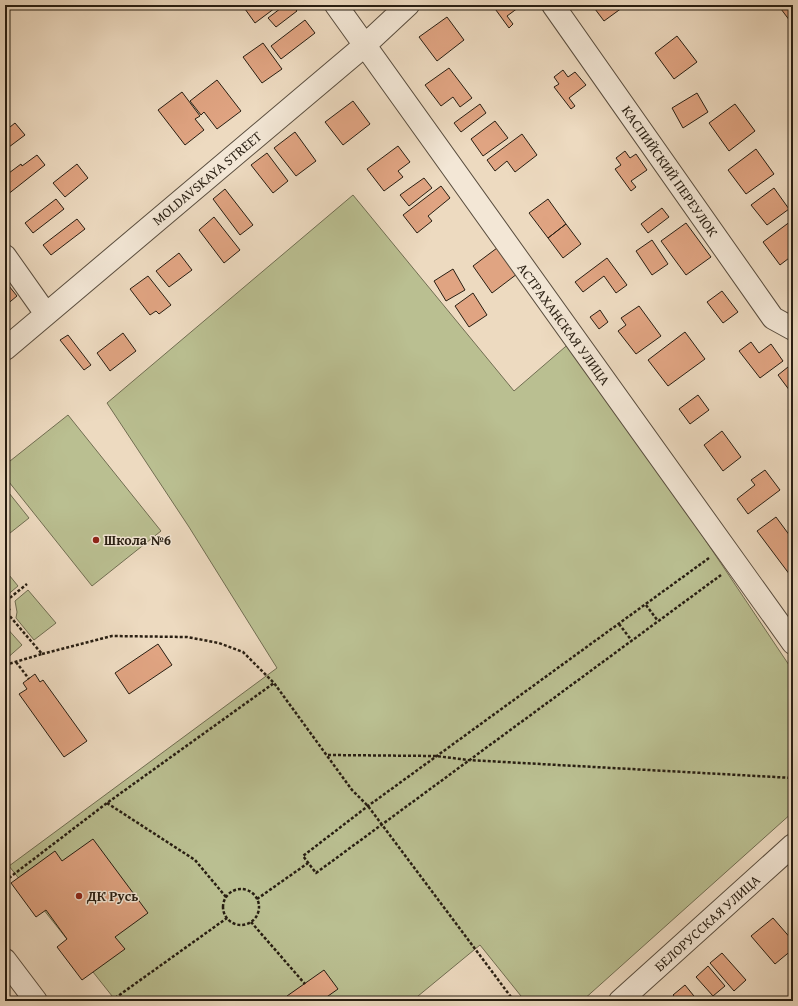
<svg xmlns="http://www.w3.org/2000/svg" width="798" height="1006" font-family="'Gentium Book Plus',serif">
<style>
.green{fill:#babf91;stroke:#716e52}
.building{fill:#e0a482;stroke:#281e12}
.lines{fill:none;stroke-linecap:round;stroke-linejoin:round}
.minor-casing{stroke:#594d3e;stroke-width:24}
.path{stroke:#281e12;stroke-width:2.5;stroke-dasharray:3 2;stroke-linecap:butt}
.minor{stroke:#f3e7d6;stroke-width:22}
.poi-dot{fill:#8f2418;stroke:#f3e7d6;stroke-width:1.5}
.labels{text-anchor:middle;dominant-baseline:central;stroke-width:3;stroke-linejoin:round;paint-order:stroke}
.street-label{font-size:14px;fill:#281e12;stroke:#f3e7d6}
.poi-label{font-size:14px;font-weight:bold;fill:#281e12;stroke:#f3e7d6;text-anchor:start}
</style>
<rect width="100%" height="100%" fill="#eddac0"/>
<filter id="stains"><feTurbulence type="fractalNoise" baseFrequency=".005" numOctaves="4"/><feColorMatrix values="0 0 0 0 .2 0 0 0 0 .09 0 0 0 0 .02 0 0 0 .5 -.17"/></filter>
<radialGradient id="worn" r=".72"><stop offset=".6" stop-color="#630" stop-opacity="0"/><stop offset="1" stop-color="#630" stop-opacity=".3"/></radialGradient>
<!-- green -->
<path class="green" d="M353,195l161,196 58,-50 221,330v141l-211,189h-57l-45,-56 -68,56h-296l-107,-135 268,-198 -88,-141 -82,-124z
M68,415l93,116 -69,55 -87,-109v-12z
M5,488l24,30 -24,19z
M5,570l13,16 -13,11z
M28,590l28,33 -22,17 -18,-22 1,-6 -2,-11z
M5,626l17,19 -17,15z"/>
<!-- building -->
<path class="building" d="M250,5h29l-24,18 -10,-14z
M285,5h7l5,6 -21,16 -8,-9z
M522,5l-15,11 6,8 -4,4 -16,-22z
M592,5h34l-22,16z
M778,5h15v20z
M447,17l17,23 -27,21 -18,-24z
M305,20l10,13 -34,26 -10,-13z
M677,36l20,26 -23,17 -19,-26z
M263,43l19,26 -20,14 -19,-26z
M449,68l23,30 -12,9 -7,-10 -12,9 -16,-21z
M563,70l5,7 7,-5 11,13 -17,13 6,8 -4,3 -17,-22 5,-3 -5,-7z
M217,80l24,31 -24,18 -13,-17 -3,3 -11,-14z
M182,92l18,24 -5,3 9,11 -19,15 -27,-35z
M697,93l11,19 -25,16 -11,-20z
M353,101l17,23 -27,21 -18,-23z
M480,104l6,9 -25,19 -7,-9z
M735,104l20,27 -26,20 -20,-28z
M495,121l13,17 -25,18 -12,-17z
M15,123l10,12 -20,15v-19z
M295,132l21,29 -20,15 -22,-28z
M522,134l15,21 -22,17 -8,-11 -12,10 -8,-11z
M398,146l12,16 -12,9 5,6 -19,14 -17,-22z
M756,149l18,25 -28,20 -18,-24z
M625,151l5,7 6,-4 11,16 -16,11 5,6 -5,4 -16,-22 6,-4 -5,-7z
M267,153l21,28 -15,12 -22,-28z
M37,155l8,10 -38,30 -2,-3v-16l16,-12 1,2z
M77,164l11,14 -23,19 -12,-14z
M424,178l8,10 -23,18 -9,-11z
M441,186l9,12 -22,18 4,5 -15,12 -14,-18z
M774,188l15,21 -22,16 -16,-20z
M225,189l28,36 -13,10 -27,-36z
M56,199l8,10 -31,24 -8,-10z
M548,199l18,25 -18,14 -19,-25z
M662,208l7,9 -21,16 -7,-9z
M214,217l26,33 -16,13 -25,-33z
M77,219l8,10 -34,26 -8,-10z
M791,221l2,2v32l-13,10 -17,-23z
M686,223l25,34 -25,18 -25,-34z
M566,224l15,20 -18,14 -15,-20z
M652,240l16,24 -16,11 -16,-24z
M497,248l20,26 -25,19 -19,-27z
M179,253l13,17 -23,17 -13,-16z
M607,258l20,27 -11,8 -12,-17 -21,16 -8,-10z
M453,269l12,21 -19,11 -12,-20z
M148,276l23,29 -12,9 -3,-3 -6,4 -20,-26z
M5,281l12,15 -12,10z
M722,291l16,21 -15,11 -16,-21z
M473,293l14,22 -18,12 -14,-21z
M639,306l22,30 -25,18 -18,-23 8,-6 -5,-7z
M600,310l8,12 -9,7 -9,-12z
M685,332l20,27 -37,27 -20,-26z
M123,333l13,18 -26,20 -13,-18z
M68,335l23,30 -7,5 -24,-30z
M751,342l8,11 12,-9 12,17 -23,17 -21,-27z
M793,363v32l-15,-20z
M698,395l11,15 -19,14 -11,-15z
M722,431l19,26 -18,14 -19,-26z
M765,470l15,20 -32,24 -11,-15 18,-14 -4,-5z
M776,517l17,23v39l-36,-48z
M158,644l14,21 -43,29 -14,-21z
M35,674l5,8 3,-2 44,61 -23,16 -45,-63 8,-5 -4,-6z
M93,839l55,74 -33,24 10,12 -43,31 -25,-33 10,-8 -21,-29 -10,7 -25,-34 44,-32 7,10z
M773,918l20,23v8l-18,15 -24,-28z
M722,953l24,27 -12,11 -24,-28z
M708,966l17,20 -12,10 -17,-19z
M324,970l14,19 -17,12h-31l-3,-5z
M685,985l13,16h-20l-5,-6z"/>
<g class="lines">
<!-- minor casing -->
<g class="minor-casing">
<path id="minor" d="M336,5l457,638
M553,5l220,313 20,11
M5,256l41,58
M5,349l359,-303 44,-41
M5,960l31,41
M620,1001l173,-156"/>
</g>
<!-- path -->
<path class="path" d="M709,558l-341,248 -65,50 13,17 405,-298
M5,600l5,8 -5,9
M6,601l21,-17
M646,605l12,16
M619,624l13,17
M42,654l70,-18 75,1 32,6 24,9 31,31 78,107 16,16 146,195
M16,662l13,17
M5,665l37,-11 -34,-40
M328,755l108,1 32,4 325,18
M107,803l88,57 31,37
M5,881l102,-78 167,-120
M223 907a18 18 0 1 1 36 0a18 18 0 1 1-36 0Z
M257,899l51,-36
M251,922l54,62
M111,1001l116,-83"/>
<!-- minor -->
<use href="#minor" class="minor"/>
</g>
<!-- markers -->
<g class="poi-dot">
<circle cx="96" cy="540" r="4"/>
<circle cx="79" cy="896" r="4"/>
</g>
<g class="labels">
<!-- street labels -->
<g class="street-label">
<text transform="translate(670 171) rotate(55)">КАСПИЙСКИЙ ПЕРЕУЛОК</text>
<text transform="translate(207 178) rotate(-40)">MOLDAVSKAYA STREET</text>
<text transform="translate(564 324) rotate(54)">АСТРАХАНСКАЯ УЛИЦА</text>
<text transform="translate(707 923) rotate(-42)">БЕЛОРУССКАЯ УЛИЦА</text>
</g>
<!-- poi labels -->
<g class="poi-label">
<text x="104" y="540">Школа №6</text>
<text x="87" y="896">ДК Русь</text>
</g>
</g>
<!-- margin -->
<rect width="798" height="1006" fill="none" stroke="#eddac0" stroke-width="20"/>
<rect x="6" y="6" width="786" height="994" fill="none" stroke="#281e12" stroke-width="2"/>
<rect x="10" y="10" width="778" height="986" fill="none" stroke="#281e12"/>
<rect width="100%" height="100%" filter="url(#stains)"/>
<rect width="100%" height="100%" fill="url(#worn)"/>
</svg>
